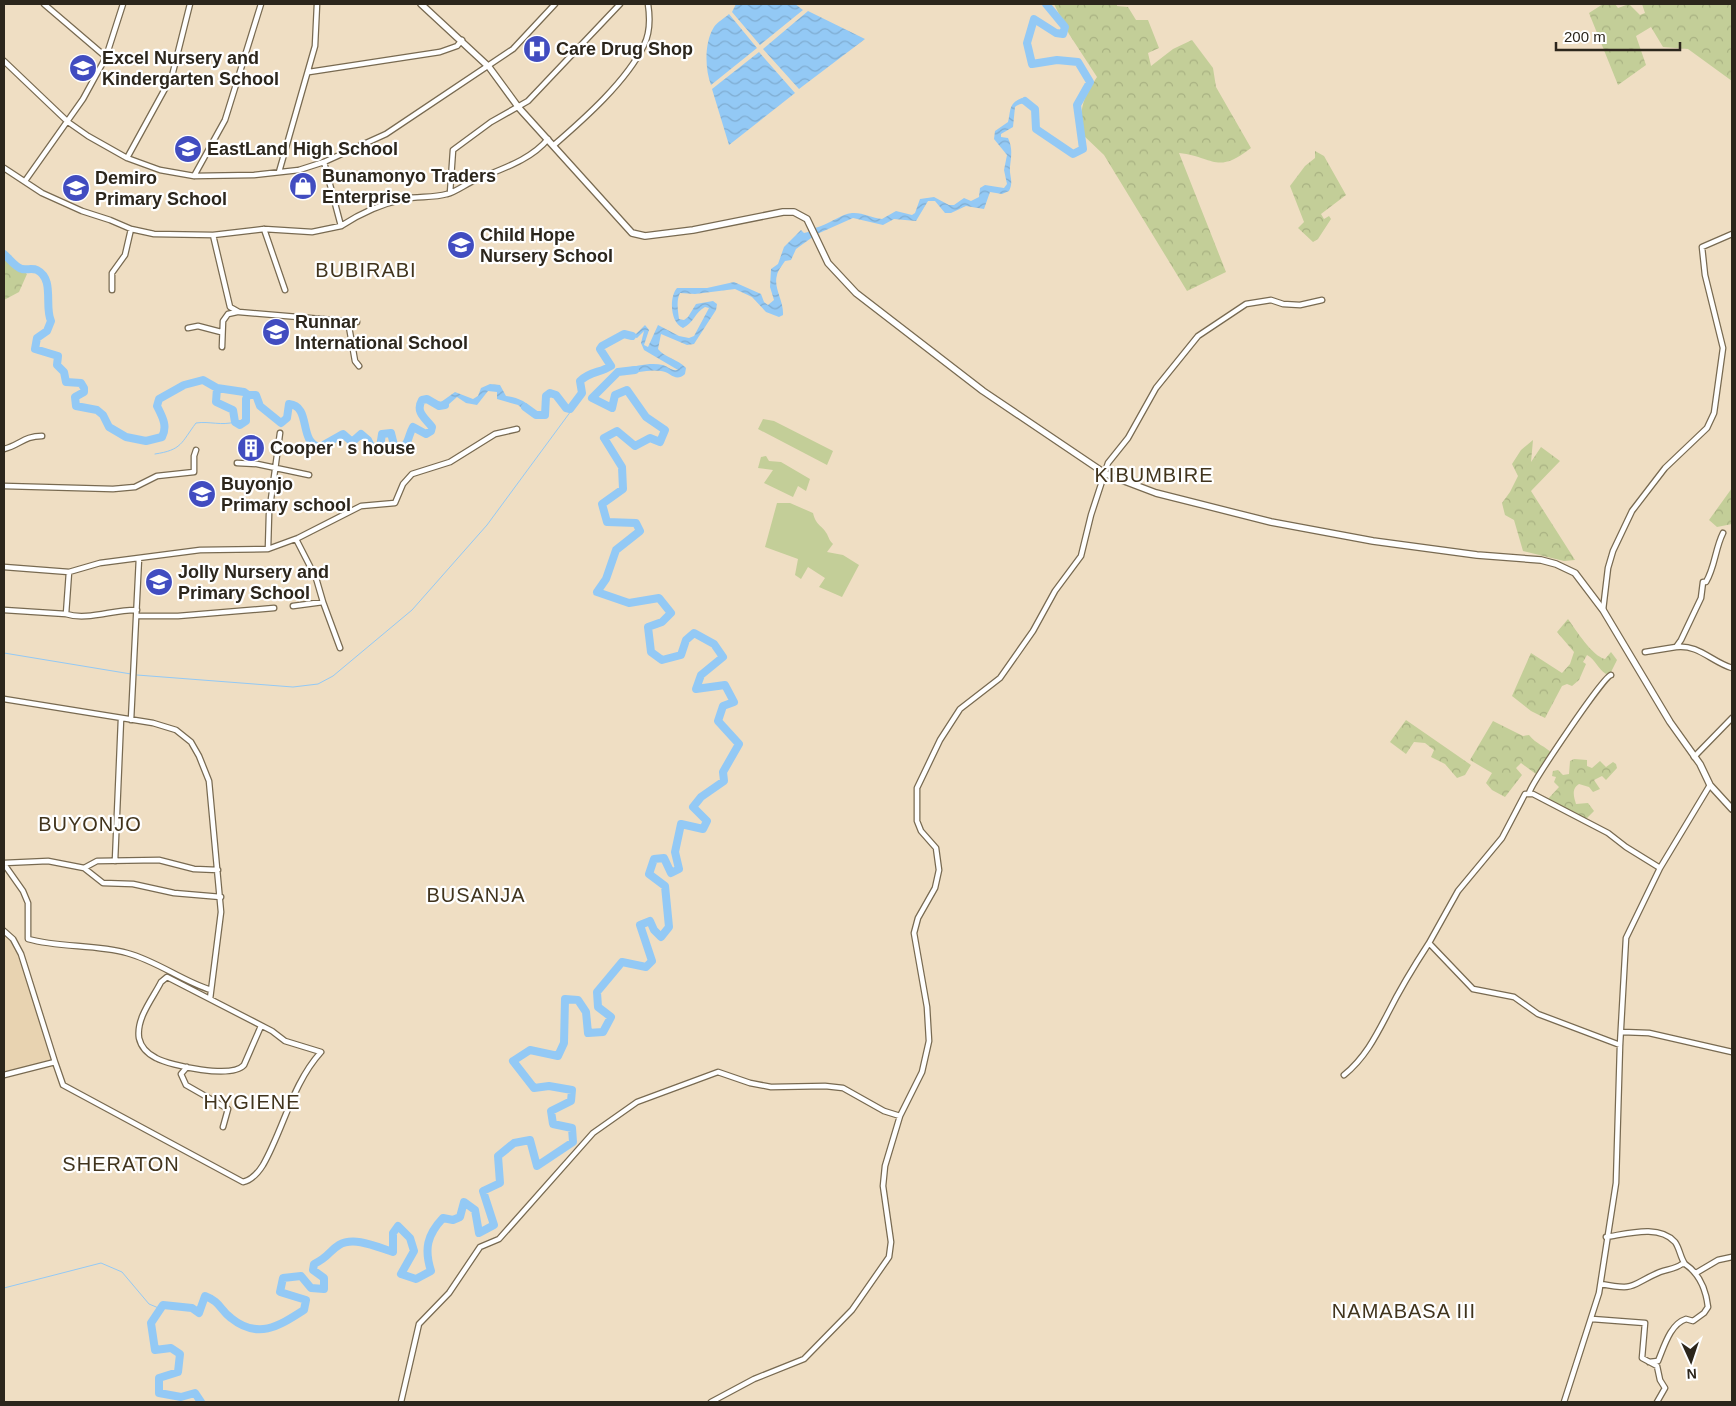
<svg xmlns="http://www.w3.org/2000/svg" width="1736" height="1406" font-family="Arial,sans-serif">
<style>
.built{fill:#e8d3b1}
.green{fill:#c3ce98}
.forest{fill:url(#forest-crowns)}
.water{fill:url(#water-waves)}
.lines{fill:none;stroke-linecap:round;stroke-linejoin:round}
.stream{stroke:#93c9f5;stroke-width:1}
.river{stroke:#93c9f5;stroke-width:8}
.minor-casing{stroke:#786a51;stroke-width:7}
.tertiary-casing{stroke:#786a51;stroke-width:8}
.minor{stroke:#fff;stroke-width:4.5}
.tertiary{stroke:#fff;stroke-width:5.5}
.labels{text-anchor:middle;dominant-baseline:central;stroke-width:4.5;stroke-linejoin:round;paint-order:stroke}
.poi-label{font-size:18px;font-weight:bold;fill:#2c261c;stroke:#fff;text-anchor:start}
.quarter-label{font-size:20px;letter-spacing:1px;fill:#41341d;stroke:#fff}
</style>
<defs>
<pattern id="forest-crowns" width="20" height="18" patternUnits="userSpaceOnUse" patternTransform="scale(1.25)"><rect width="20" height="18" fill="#c3ce98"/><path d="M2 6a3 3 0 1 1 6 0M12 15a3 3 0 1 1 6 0" fill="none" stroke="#a8b182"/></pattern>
<pattern id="water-waves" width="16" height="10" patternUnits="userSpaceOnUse" patternTransform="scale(1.25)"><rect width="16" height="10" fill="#93c9f5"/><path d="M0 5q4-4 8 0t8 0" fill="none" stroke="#7facd1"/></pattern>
</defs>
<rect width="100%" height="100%" fill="#efdec3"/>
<!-- built -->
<path class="built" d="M4,932l7,7 13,29 30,93 -17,6 -33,5z"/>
<!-- green -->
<path class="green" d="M763,419l11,2 59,30 -6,14 -69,-36z
M766,456l3,5 12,1 29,17 -4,12 -8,-5 -5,11 -29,-14 9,-13 -15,-2 3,-11z
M777,503h13l23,10c3,13 9,12 14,21 2,4 2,6 6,10l-6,8 16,3 16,10 -17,32 -23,-10 6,-9 -17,-11 -7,12 -6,-4 3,-16 -33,-12z"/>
<!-- forest -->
<path class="forest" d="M1054,4h63v2l11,1 8,13h12l11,28 -11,5 3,13 22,-17 19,-9 21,28 3,19 35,61c-35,27 -36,9 -72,5l47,119 -39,19 -83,-136 -22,-21c-2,-27 0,-34 15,-57l-28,-43z
M1603,4h12l3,4 11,-4 11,11 5,-2 -3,-9h90v77l-44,-32 -25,-2 -12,-20 -15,9 10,29 -28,20 -29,-72z
M1315,151l9,5 22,39 -25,19 3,5 5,-3 2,3 -13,20 -5,3 -15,-14 6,-6 -14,-36 15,-20 10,-8z
M4,252l23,22 -8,18 -15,8z
M1533,440l-2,22 10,-15 19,14 -29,30 44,69 -11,1 -41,-10 -9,-31 -9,-5 -3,-12 8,-11 8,-16 -6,-12 9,-14z
M1732,488v36l-15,3 -8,-7z
M1568,619c8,11 24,37 37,40l6,-7 6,8 -6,12 -5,2c-9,-6 -10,-14 -19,-19l-4,7 3,2 -7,16 -7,6 -5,-2 -5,2 -17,32 -14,-7 -19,-15 19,-43 31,20 8,-9 4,-12 -17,-20z
M1406,720l65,45 -6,10 -8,3 -12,-14 -14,-7 3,-7 -9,-7 -11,-1 -8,12 -16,-12z
M1493,721l30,15 6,-1c7,9 16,11 24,19l-17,20 -15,-11 -5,5 6,7 -17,22 -13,-7 -6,-7 6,-10 -22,-13z
M1574,759l13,1v6l5,2 8,-7 6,6 7,-5 3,2 1,4 -11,12 -4,-4 -8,4 6,9 -7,3 -4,-5 -10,-3c-8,5 -5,13 -3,20l12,-1 6,8 -10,10 -31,-16 -5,-6 11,-12 -5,-5 2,-5 -4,-1 1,-5 5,-1 5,5 6,-1 1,-13z"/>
<!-- water -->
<path class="water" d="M736,4h59l8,6 -43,35 -28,-33z
M808,11l57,28 -66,50 -36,-40z
M729,14l28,34 -46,37c-6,-16 -7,-42 3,-58 3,-5 11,-9 15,-13z
M759,52l36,41 -66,52 -17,-56z
M1022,98l12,8 -2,1c-7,-4 -10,-5 -17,0l-2,20 -12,7v3l7,1c5,11 3,18 2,29 -1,9 4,14 -1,24l-7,3 -12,-2 -6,17 -18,-3 -15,7h-6l-10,-12h-7l-12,20 -22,-2 -11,6 -30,-7 -36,16 -2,-6c13,-3 26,-14 37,-15 10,-1 20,5 30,6l14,-8 16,4 3,-2 5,-14 14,-2 15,8h5l10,-7 7,3 8,-4 1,-9 5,-3 19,3 3,-4 -3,-14 3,-15 -13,-16 1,-8 13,-9c3,-11 0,-19 14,-24z
M801,230l3,3 8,-2 2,5 -18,13 -5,11 -6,1c-3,5 -7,9 -8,14 -4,13 7,26 6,40l-4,2 -13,-5 -14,-15 -17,-8 -40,5 -15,-1c-4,8 -2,17 -1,26l5,1 4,-3 8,-13 17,-3 4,3 -1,6 -22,34 -7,1 -26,-11 -3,15c7,9 20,10 28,19l-1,6c-10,9 -14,-2 -24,-3 -12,-2 -25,2 -36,3v-6c11,-2 26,-6 38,-3 6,2 8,6 15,5l-34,-20 -3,-7 3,-12 -7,7 -13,-4h12l9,-9 4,5 -5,15 4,2 10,-22 21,11 10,2 5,-2 15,-28 -4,-1c-10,5 -11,16 -22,21 -13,-5 -14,-31 -6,-40h30l27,-6 27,12 3,8 4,3 6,-5 -4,-13 1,-18 7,-5 6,-17z
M490,384l10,1 6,11c11,2 23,5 27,17l-3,2 -12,-10 -21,-6v-7l-9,-1 -11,14 -11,-2 -9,-6 -9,8 -8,4 -3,-8 4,1 14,-10 18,7 5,-3 3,-8z"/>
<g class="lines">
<!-- stream -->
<path class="stream" d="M155,454c27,-4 26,-11 41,-31 14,-2 25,3 39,-1
M4,653l127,21
M137,675l156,12 25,-3 15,-8 79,-66 75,-85 84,-114 -1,-2
M4,1288l97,-25 21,9 27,32 12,5"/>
<!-- river -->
<path class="river" d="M1025,101l10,8 1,20 37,25 10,-5 -6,-44 13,-23 -12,-20 -21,-2 -25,4 -5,-21 7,-24 22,14 7,1 2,-7 -19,-23
M4,254c5,4 11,13 18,15 4,1 11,-1 15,1 18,9 7,37 14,51l-4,10 -10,7 -2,11 23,7 -1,9 7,7 2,10 15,1 3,5v4l-9,5 1,9 21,4 6,5 6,12 17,10 20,4 16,-4c6,-11 0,-21 -5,-31l2,-7 25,-14 19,-5 14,8 -1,14 17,8 2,12 5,3 6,-4v-22l2,-4h8l4,11 21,17 6,-5 2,-14c23,2 9,39 31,43l23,-13 9,8 9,-8 7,6 5,10 3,1 4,-4 2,-13 9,-1 4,16c15,-1 12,-12 18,-22l13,7 5,-3 1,-4c-7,-9 -17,-15 -10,-27l5,-1 12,7 6,-1
M217,388l27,4 4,3
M525,407l11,8h9l1,-19 4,-3 6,2 10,13 4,1 12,-16 -2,-12c10,-10 20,-8 31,-15l-11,-17 2,-3 22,-12 8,2
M201,1402l-6,-9 -14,4 -22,-4v-15l19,-6 2,-18 -9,-6 -16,2 -4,-27 12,-18 29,3 7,5 6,-17c16,6 14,13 26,22 27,22 48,8 73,-8l2,-10 -26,-8 3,-14 18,-2 10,12 13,1v-11l-11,-8 1,-6c15,-7 15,-13 25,-19 15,-9 38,2 54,7v-19l5,-7 12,12 4,13 -13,23 15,5 15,-8c-7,-22 -4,-36 12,-53l10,2 7,-3 4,-15 11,8 4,23 15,-8 -11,-34 17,-8 -2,-27 16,-13 16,-3 7,26 36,-24 -1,-14 -19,-4 -2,-13 20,-10 1,-11 -23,-4 -15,2 -21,-27 17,-11 28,6 6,-13 1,-44 13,1 8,12 2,21 15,-1 8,-15 -13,-10 -1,-15 25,-30 24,5 6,-6 -12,-36 10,-4 4,9 7,7 8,-10 -4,-41 -16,-12 5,-15 10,-1 7,15 8,-4 -4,-17 6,-28 22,5 4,-8 -14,-14 8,-10 23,-16 -1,-9 16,-28 -21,-23 5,-15 11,-4 -9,-17 -29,4 5,-14 22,-18 -9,-13 -20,-11 -8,7 -5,15 -19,5 -11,-8 -3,-25 14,-5 9,-9 -12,-15 -30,5 -32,-11 9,-13 10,-29 24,-19 -4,-8 -29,-1 -5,-18 21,-15 -1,-22 -18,-29 13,-7 18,15 15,-8 10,4 5,-12 -19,-13 -19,-27 -12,5 -3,13 -20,-10 26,-26 17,-2"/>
<!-- minor casing -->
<g class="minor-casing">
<path id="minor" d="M44,4l62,53
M4,61l64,61 20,14 39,22 33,12 34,6 60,-1 45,-5 25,-8 62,-28 127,-85 42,-45
M309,72l131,-20 17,-6 5,-6
M554,145c30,-26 73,-64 90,-100 6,-12 6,-28 4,-41
M127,158l45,-82 18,-72
M4,168l38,25 40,18 28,9 21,9 23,5 59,1 51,-6 48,3 29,-6 -17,-64
M279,172l36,-126 2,-42
M194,176l31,-56 36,-116
M25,181l58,-82 23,-42 17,-53
M450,193l3,-43 38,-28 37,-21 92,-97
M341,226c20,-13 39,-22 63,-27 14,-3 29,-1 43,-5 8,-2 16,-8 24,-12 26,-12 58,-20 77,-43
M264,229l21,61
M213,235l17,72 9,5 118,10
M112,290v-17l13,-18 6,-26
M348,321l7,40 4,5
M188,328l10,-2 23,6
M222,347l1,-26 5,-7 9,-2
M4,449c16,-4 20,-13 38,-13
M237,463l20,1 52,11
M4,486l109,3 22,-2 22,-11 37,-4v-16l2,-6
M296,539l20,39 7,24
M268,549l1,-35 11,-81
M4,567l65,5 31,-9 100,-13 68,-1 30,-11 63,-32 34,-3 8,-19 9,-10 38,-12 45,-28 22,-5
M293,606l30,-4 17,46
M4,610l62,4c21,7 49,-5 71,-4
M1603,610l5,-42 5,-17 19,-40 33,-43 42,-40 7,-15 9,-65 -18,-73 -3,-28 30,-13
M66,614l3,-42
M137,616h41l96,-8
M1676,647c22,-3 36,15 56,21
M1645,652l31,-5 5,-7 20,-42 2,-16h3c9,-15 9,-33 17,-49
M4,699l149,24 23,7 15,12 8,14 10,25 12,131 -11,87
M131,720l8,-162
M1694,757l38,-39
M1529,793c4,-12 74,-116 82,-118
M115,861l6,-142
M4,863l44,-2 36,7 13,-7 62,-1 35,9 24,1
M4,864l19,27 5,12v36c32,9 67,5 99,14 30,8 55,28 84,37
M84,868l19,15 30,1 41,9 47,4
M4,931l9,8 8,15 34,108 -51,13
M1622,1032l27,1 83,19
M1620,1045l-82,-31 -24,-17 -41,-8 -44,-46 29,-52 44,-53 23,-44h8l75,39 18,14 34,21
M55,1062l8,23 180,97c9,-2 15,-9 20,-17 21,-37 29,-81 58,-113l-36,-11 -13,-10 -105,-54 -6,5c-8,16 -25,36 -22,56 2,9 9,16 17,20 15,8 76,21 88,7l17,-39
M187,1067l-6,7 5,11 42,24 -5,18
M1344,1075c21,-17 32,-39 44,-62 12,-24 26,-47 41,-70
M1606,1237c21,-3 53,-13 69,5 5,7 5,15 10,22
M1696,1273l22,-13 14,-3
M1601,1284c37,7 28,1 59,-12 8,-3 15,-3 22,-8h3c15,10 21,26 23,43l-4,6 -11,8 -7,-2c-16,5 -22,28 -28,42l-9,1
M1592,1319l53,4 -3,35 15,8 3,14 5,8 -8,14
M401,1402l18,-78 30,-31 31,-46 19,-8 94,-106 44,-31 81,-30 32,11 21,4 54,-1 18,2 41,23 16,5
M711,1402l43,-23 50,-20 48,-49 37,-53 2,-15 -8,-56 2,-20 15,-50 22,-44 7,-31 -2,-34 -13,-74 4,-15 17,-30 4,-18 -3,-22 -15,-17 -4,-10v-33l23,-48 20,-31 40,-31 33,-47 22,-40 26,-35 10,-41 17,-52 20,-25 28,-50 42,-52 48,-32 25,-4 12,4 17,1 22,-5
M1564,1402l35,-109 17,-110 4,-138 6,-107 34,-70 50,-83"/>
</g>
<!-- tertiary casing -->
<g class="tertiary-casing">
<path id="tertiary" d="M421,4l68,63 30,41 113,125 13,3 48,-6 90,-18h11l13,7 21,44 28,30 127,98 123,83 50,19 115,29 102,19 104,14 64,5 15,4 19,9 28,37 67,112 30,42 10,21 22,24"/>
</g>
<!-- minor -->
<use href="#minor" class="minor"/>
<!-- tertiary -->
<use href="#tertiary" class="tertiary"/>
</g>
<!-- icons -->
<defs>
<g id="hospital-disc" transform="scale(1.4375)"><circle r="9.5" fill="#414cc0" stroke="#fff"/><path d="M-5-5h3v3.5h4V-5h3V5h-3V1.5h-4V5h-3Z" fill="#fff"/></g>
<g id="school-disc" transform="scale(1.4375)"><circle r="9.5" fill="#414cc0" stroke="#fff"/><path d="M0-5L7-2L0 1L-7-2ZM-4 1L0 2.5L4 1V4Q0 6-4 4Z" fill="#fff"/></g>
<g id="shop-disc" transform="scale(1.4375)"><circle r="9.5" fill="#414cc0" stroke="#fff"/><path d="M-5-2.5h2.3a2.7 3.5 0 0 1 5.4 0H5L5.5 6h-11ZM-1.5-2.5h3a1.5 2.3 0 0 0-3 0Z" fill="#fff"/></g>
<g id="building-disc" transform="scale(1.4375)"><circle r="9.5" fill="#414cc0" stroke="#fff"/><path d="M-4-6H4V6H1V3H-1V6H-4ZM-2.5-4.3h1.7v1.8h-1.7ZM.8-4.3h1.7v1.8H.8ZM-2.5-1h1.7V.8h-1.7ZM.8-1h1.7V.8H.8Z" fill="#fff"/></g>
</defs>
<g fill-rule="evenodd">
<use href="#hospital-disc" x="537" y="49"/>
<use href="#school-disc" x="83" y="68"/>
<use href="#school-disc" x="188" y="149"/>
<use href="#shop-disc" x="303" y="186"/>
<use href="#school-disc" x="76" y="188"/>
<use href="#school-disc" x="461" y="245"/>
<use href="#school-disc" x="276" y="332"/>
<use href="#building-disc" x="251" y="448"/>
<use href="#school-disc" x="202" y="494"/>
<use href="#school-disc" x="159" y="582"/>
</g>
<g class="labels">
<!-- poi labels -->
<g class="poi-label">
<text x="556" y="49">Care Drug Shop</text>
<text x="102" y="58">Excel Nursery and<tspan x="102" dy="21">Kindergarten School</tspan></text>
<text x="207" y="149">EastLand High School</text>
<text x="322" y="176">Bunamonyo Traders<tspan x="322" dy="21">Enterprise</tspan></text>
<text x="95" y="178">Demiro<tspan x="95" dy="21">Primary School</tspan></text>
<text x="480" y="235">Child Hope<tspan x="480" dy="21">Nursery School</tspan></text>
<text x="295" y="322">Runnar<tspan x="295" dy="21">International School</tspan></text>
<text x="270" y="448">Cooper ' s house</text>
<text x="221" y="484">Buyonjo<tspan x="221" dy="21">Primary school</tspan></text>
<text x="178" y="572">Jolly Nursery and<tspan x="178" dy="21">Primary School</tspan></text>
</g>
<!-- quarter labels -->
<g class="quarter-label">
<text x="366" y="270">BUBIRABI</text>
<text x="1154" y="475">KIBUMBIRE</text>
<text x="90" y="824">BUYONJO</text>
<text x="476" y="895">BUSANJA</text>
<text x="252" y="1102">HYGIENE</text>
<text x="121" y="1164">SHERATON</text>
<text x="1404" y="1311">NAMABASA III</text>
</g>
</g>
<!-- border -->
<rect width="1736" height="1406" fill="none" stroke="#2c261c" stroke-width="10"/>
<!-- north arrow -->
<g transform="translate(1691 1361) rotate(177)" stroke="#ffffff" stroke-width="4" paint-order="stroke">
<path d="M0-4L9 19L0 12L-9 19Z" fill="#2c261c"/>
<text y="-8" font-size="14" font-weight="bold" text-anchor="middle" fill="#2c261c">N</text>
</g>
<!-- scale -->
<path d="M1556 42v8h124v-8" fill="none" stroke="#2c261c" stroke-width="2.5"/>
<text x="1564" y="42" font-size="15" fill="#2c261c" stroke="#ffffff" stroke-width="4" paint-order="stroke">200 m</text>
</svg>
